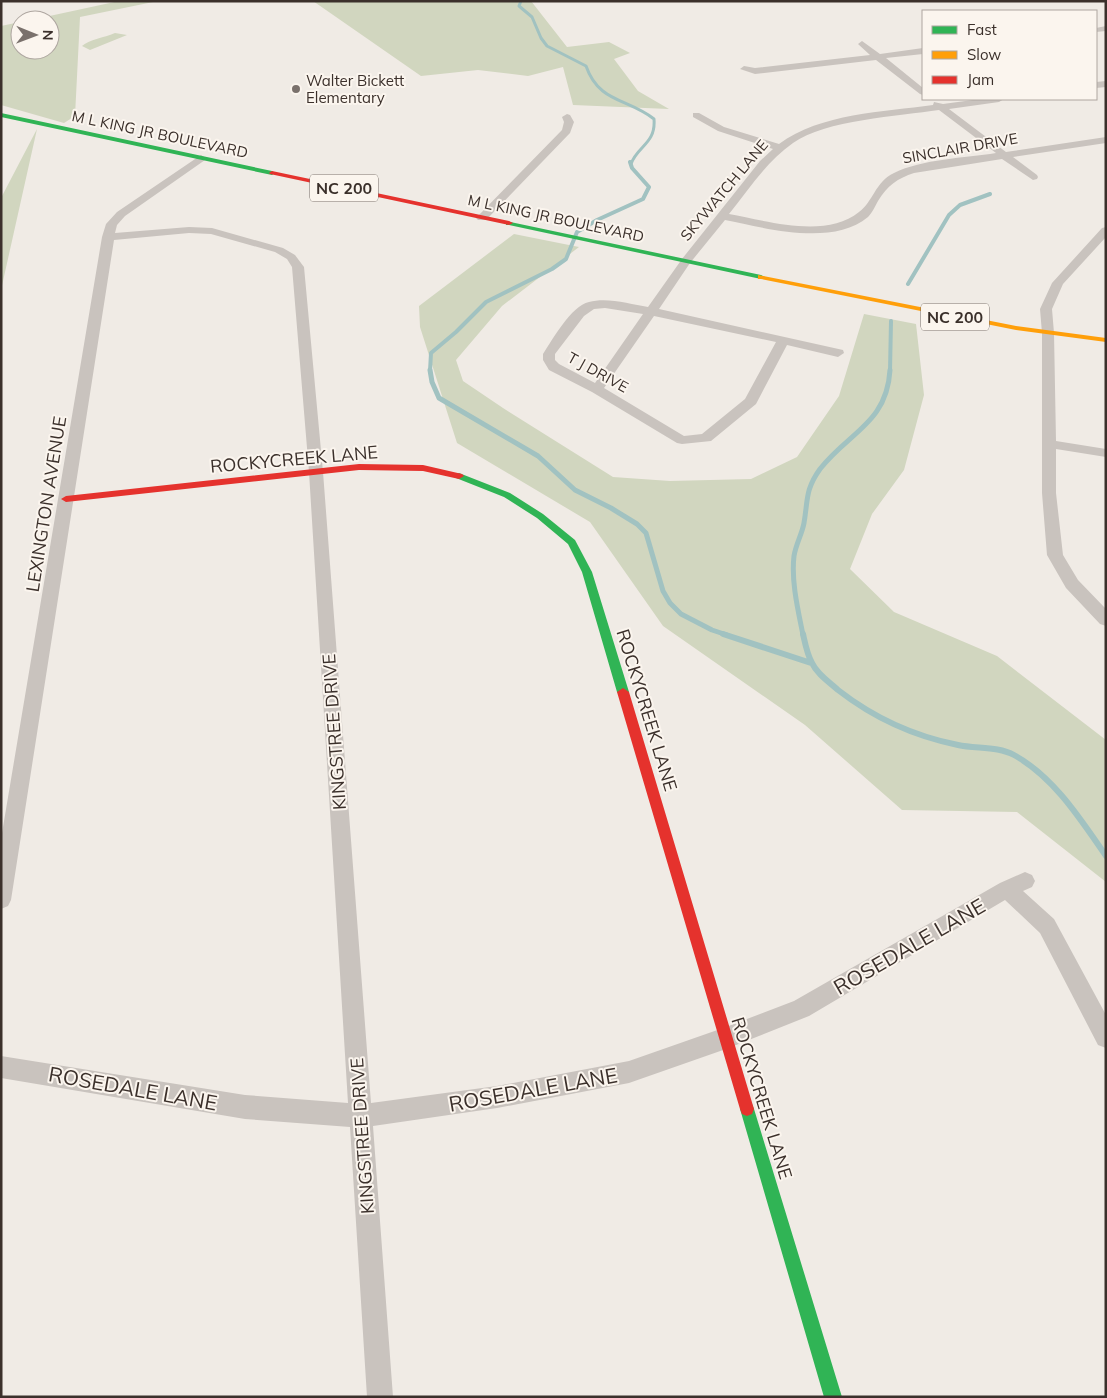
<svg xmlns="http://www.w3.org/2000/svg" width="1107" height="1398" font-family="Mulish,sans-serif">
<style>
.green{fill:#d1d6bf}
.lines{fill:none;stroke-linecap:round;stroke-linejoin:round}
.stream-far3{stroke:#a1c2c1;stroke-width:3}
.stream-far2{stroke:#a1c2c1;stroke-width:4}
.stream-far1{stroke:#a1c2c1;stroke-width:5}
.stream{stroke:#a1c2c1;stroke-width:6}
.street{fill:#c9c3be;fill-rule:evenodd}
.fast{fill:#30b455;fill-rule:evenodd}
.slow{fill:#ff9f0a;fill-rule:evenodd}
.jam{fill:#e5322d;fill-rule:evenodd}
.poi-dot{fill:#7a716c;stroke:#fbf5ee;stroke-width:2}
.labels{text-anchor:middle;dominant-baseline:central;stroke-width:4;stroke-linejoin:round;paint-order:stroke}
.far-poi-label{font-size:15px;fill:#3b302b;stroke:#fbf5ee;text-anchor:start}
.far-street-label{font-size:15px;fill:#3b302b;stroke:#fbf5ee}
.shield{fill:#fbf5ee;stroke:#756b66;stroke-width:1}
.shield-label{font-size:16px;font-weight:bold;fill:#3b302b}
.street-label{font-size:18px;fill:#3b302b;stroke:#fbf5ee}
.near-street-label{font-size:21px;fill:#3b302b;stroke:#fbf5ee}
</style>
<rect width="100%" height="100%" fill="#f0ebe5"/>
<!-- green -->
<path class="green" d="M119,1h39l-78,16 -5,99 -11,7 -63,-18v-79l19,-4v28h30v-30h-19z
M313,1h218l36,46 42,-5 21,11 -16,6 24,32 31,18 -96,-4 -10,-38 -35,9 -50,-6 -57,6z
M115,33l12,2 -37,15 -8,-4c6,-6 24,-9 33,-13z
M37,129l-36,161v-92z
M514,234l65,13 -77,59 -46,54 7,21 40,27 110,69 57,4 81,-2 46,-22 42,-61 25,-82 52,10 8,71 -20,75 -32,44 -22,55 44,43 103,44 109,84v142l-89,-70 -115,-2 -97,-85 -142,-99 -73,-104 -133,-79 -37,-116 -1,-21z"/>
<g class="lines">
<!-- stream-far3 -->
<path class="stream-far3" d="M521,1l-2,5 13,11 9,21 6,8 39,20c13,37 41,32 68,53 2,25 -17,27 -23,45"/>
<!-- stream-far2 -->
<path class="stream-far2" d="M908,284l41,-69 11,-10 30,-11
M430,371l1,-18 25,-21 30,-30 66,-33 14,-10 11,-27 20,-12 46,-21 6,-12 -17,-19 -2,-6
M890,371l1,-50"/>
<!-- stream-far1 -->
<path class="stream-far1" d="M430,370l2,12 7,16 99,58 37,34 36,18 26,16 9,9 17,58 7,12 11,11 31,16 15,5
M803,635c-5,-25 -12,-54 -9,-79 2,-12 8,-22 10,-33 4,-23 1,-33 16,-54 29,-37 67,-46 70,-99"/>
<!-- stream -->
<path class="stream" d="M723,634l88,29
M803,634c2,9 4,20 9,29 5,11 17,19 26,27 36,28 75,46 120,55 18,4 40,1 56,10 40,22 67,65 92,101"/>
<!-- street -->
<path class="street" d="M1106,26v5l-10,1v-4z
M862,41l18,13 43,-6v6l-37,4 37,30v7l-3,-1 -44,-34 -121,14 -15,-5 4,-3 11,2 115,-13 -12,-11z
M1106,81v6l-10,1v-6z
M980,99h24l-5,3 -50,7 57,43 100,-15v6l-93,14 24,18 1,2 -1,2 -4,1 -31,-21 -88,14c-16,5 -27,13 -36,28 -3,5 -5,11 -10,16 -36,30 -103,11 -143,3l-35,43 -31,46 184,41 1,3 -6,4 -51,-12 -31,59 -45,37 -29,3 -5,-1 -85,-51 -43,-22 -6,-10v-6c10,-15 28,-48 46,-52 18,-5 41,2 59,5l34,-48 78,-98 13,-12 -55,-18 -25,-14v-4h6l25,14 55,17c42,-31 104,-32 154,-39l1,-3 9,2zM939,110l57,43c-31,5 -74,6 -102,20 -19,9 -21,29 -35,39 -33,27 -92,9 -130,2 20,-25 38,-53 64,-71 32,-23 106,-27 146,-33zM605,308l38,6 -48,69 -36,-19 -4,-4v-6l29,-38 10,-7zM654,316l122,26 -31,57 -43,35 -18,2 -80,-48z
M567,114l3,1 4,7 -4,11 -84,87h-8l-2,-2 2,-2 84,-86 2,-8 -2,-5z
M201,155l5,3 -1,2 -80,56 -8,9 -2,8 74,-6 23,1 71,20 12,7 9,12 19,205 48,631 126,-17 132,-25 97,-34 68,-26 206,-118 25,-11 7,3 3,6 -3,6 -9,4 31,28 52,96v33l-8,-3 -58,-112 -35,-33 -196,116 -83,33 -97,34 -132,25 -124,18 20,271h-26l-17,-270 -105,-8 -244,-41v-22l244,39 103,8 -39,-631 -17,-205 -5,-8 -12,-7 -64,-18 -22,-1 -75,7 -103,660 -3,6 -7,3v-70l101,-602 4,-13 11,-12z
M1106,227v10l-43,47 -11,25 2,24 2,108 50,8v8l-50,-8v44l7,62 15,25 28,29v17l-6,-2 -34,-36 -19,-33 -5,-62v-160l-2,-24 12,-26 50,-55z"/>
<!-- fast -->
<path class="fast" d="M1,113l271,58 3,2 -3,2 -271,-58z
M506,221l255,54 4,2 -4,2 -252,-54h-3z
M459,473l51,20 33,21 32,26 17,32 37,120 -2,3 -4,1 -6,-4 -35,-120 -14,-28 -31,-26 -33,-21 -48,-19v-4z
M747,1102l5,2 2,5 88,288h-18l-84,-288 2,-5z"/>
<!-- slow -->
<path class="slow" d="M758,275l258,51 90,12v4l-90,-12 -255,-51h-3z"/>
<!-- jam -->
<path class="jam" d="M272,171l237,50 4,2 -4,2 -239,-51 -1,-1z
M359,464l64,1 39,9 2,2 -5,3 -36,-8 -64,-1 -293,32 -5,-3 5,-3z
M623,688l6,4 125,417 -2,5 -5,2 -5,-2 -2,-5 -123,-417z"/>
</g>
<!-- markers -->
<circle class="poi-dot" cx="296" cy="89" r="5"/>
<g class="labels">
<!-- far-poi labels -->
<g class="far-poi-label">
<text x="306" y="80">Walter Bickett<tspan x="306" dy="17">Elementary</tspan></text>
</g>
<!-- far-street labels -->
<g class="far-street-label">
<text transform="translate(160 134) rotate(12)">M L KING JR BOULEVARD</text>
<text transform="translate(960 148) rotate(-10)">SINCLAIR DRIVE</text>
<text transform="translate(724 190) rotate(-50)">SKYWATCH LANE</text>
<text transform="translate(556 218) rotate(12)">M L KING JR BOULEVARD</text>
<text transform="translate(598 372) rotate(29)">T J DRIVE</text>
</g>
<!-- shield labels -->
<g class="shield">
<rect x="310" y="174.5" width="68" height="27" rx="4"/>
<rect x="921" y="303.5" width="68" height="27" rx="4"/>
</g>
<g class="shield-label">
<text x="344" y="188">NC 200</text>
<text x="955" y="317">NC 200</text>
</g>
<!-- street labels -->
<g class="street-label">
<text transform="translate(294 459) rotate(-5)">ROCKYCREEK LANE</text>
<text transform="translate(46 504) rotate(-81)">LEXINGTON AVENUE</text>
<text transform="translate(647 710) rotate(73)">ROCKYCREEK LANE</text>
<text transform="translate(334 732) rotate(-94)">KINGSTREE DRIVE</text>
<text transform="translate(762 1098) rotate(73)">ROCKYCREEK LANE</text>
<text transform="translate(362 1136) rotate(-94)">KINGSTREE DRIVE</text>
</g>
<!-- near-street labels -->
<g class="near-street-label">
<text transform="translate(909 946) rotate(-30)">ROSEDALE LANE</text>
<text transform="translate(133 1088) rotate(10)">ROSEDALE LANE</text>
<text transform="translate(533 1089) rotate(-10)">ROSEDALE LANE</text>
</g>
</g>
<!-- border -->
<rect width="1107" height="1398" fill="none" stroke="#3b302b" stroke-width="5"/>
<!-- legend -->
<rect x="922" y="10" width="175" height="90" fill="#fbf5ee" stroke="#aea6a0"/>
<rect x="932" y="26" width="25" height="8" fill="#30b455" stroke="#aea6a0"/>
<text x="967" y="35" font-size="15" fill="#3b302b">Fast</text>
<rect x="932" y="51" width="25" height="8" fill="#ff9f0a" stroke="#aea6a0"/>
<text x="967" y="60" font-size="15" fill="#3b302b">Slow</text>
<rect x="932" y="76" width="25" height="8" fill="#e5322d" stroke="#aea6a0"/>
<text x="967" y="85" font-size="15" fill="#3b302b">Jam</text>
<!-- north arrow -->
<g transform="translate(35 35) rotate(91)"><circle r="24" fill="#fbf5ee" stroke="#aea6a0"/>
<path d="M0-4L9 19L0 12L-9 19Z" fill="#7a716c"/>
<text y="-8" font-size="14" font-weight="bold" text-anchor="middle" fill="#3b302b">N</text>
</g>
</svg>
